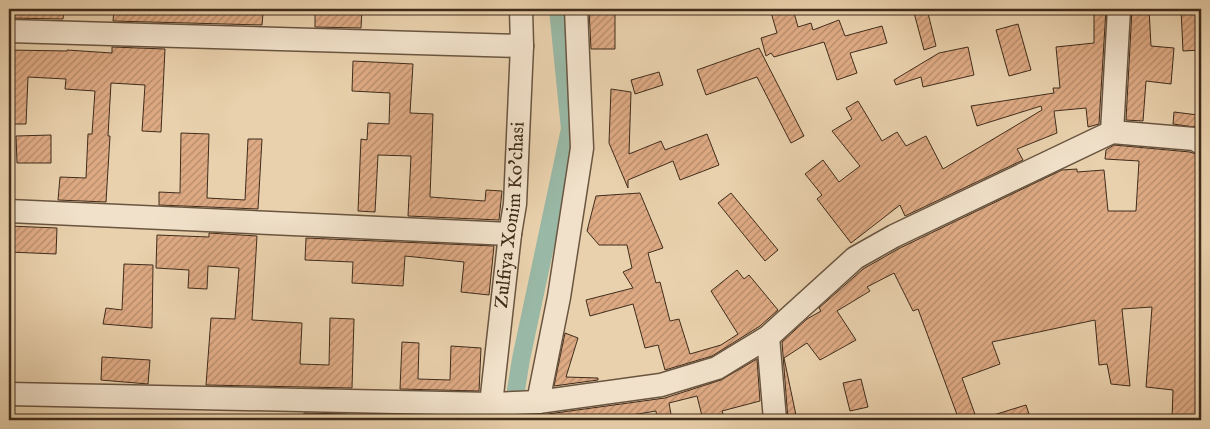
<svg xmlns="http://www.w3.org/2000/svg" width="1210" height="429" font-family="'IM FELL English',serif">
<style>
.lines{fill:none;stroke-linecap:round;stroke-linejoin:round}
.canal{stroke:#99b8a5;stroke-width:18}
.building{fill:url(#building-hatch);stroke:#402c1b}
.minor-casing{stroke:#6a5540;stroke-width:25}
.minor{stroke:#f1e1ca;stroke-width:22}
.labels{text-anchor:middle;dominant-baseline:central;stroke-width:4;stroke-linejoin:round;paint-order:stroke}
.street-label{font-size:19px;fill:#402c1b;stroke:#f1e1ca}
</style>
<defs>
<pattern id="building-hatch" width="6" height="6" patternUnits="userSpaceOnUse" patternTransform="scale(1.25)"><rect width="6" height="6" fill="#deaa84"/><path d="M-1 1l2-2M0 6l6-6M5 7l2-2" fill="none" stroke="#b58b6b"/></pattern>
</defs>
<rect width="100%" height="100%" fill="#e9d1ad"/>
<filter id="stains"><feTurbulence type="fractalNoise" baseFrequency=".004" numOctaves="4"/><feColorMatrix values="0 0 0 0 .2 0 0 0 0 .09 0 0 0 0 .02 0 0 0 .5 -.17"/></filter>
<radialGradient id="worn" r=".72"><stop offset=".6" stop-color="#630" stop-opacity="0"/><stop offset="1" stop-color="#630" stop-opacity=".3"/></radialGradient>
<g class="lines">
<!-- canal -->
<path class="canal" d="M515,420l1,-30 5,-31 49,-230 -12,-120"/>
</g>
<!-- building -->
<path class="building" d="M9,9h55l-1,10 -54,-1z
M114,9h100v1l49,3 -1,12 -149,-4z
M315,9h47l-1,19 -46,-1z
M589,9h26v40h-24z
M770,9h23l5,18 13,-4 2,7 26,-10 6,16 37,-10 5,17 -37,10 7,20 -20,7 -13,-38 -50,15 -3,-4 -5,3 -5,-18 16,-5z
M913,9h14l9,37 -12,4z
M1094,9h12l-7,115 -11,3 -2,-19 -32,3 3,22 -40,16 6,11 -118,56 -5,-11 -49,38 -34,-44 5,-4 -17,-21 18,-14 16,22 21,-16 -28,-35 20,-12 -6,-11 12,-7 24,40 15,-9 9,14 20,-10 17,33 99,-59 -1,-4 -64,20 -6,-20 83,-13 -1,-5h7l-4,-41 38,-4z
M1132,9h17l2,37 23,2 -3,36 -25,-3 -3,40 -17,-1z
M1181,9h20v41l-18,1z
M1018,24l13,46 -22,6 -13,-46z
M112,47l53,2 -4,83 -19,-1 3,-46 -34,-2 -3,53h2l-4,66 -48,-2 2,-23 26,1 2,-44h4l3,-43 -30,-2 1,-10 -38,-2 -2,47h-17v-74l58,1v-1l45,3z
M968,47l6,28 -51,12 -2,-10 -25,8 -2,-5 45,-27z
M759,48l45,88 -13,7 -34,-66 -51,18 -9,-25z
M353,61l60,3 -3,49 23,1 -3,83 55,4 1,-11 16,1 -3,29 -91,-4 3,-60 -33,-1 -3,57 -17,-1 3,-72 6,1 1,-17 21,1 1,-31 -38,-2z
M659,72l4,13 -28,9 -4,-14z
M611,89l20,3 -2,62 32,-13 4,9 42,-16 12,31 -39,15 -7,-19 -45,19v8l-19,-45z
M1174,112l24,3v8h3v5l-28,-4z
M181,133l28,1 -2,64 38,2 3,-61h14l-4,70 -99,-4v-13l21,1z
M51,135v28h-34l-1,-27z
M1114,145l76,7 11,4v20h-2l-2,36h4v164l-4,44h-25l1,-30 -27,-3 6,-80 -30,2 8,77 -19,-2 -4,-20 -8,1 -4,-45 -103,22 8,22 -38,14 15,42h-18l-41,-111 -5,2 -19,-38 -27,14 3,4 -33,20 19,29 -36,20 -13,-17 -23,15 13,62h-9l-6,-78 25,-23 14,-8 -2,-3 44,-39 37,-21 162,-78 15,-1v3l27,-2 4,41h28l3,-50 -34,-2 1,-9z
M640,193l23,55 -15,5 8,30 4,-1 10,39 9,-2 11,35 31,-9 17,-11 -27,-43 26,-21 7,9 5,-4 29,35 -18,16 -48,30 -47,14 -7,-25 -13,3 -12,-44 -43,12 -4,-16 47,-12 -10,-16 9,-4 -5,-23h-28l-12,-14 9,-35z
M731,193l47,57 -13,11 -47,-58z
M9,226l48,2 -1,26 -47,-2z
M209,233l48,3 -5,84 50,3 -2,41 29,1 1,-47 24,1 -2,69 -146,-3 5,-67 24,1 4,-51 -31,-2 -1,23 -19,-1 1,-18 -33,-2 1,-33 52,2z
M306,238l188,8 -5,49 -28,-3 3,-30 -59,-6 -2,30 -51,-3 1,-21 -48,-2z
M124,264l29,1 -1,63 -49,-4 3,-16 16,2z
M565,333l13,5 -12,39 32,1v2l-44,6z
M402,342l17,1 -1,36 32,1 1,-34 30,2 -2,43 -79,-2z
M102,357l48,3 -2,24 -47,-4z
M757,359l3,42 -38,10 3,9h-22l-6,-24 -28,7 3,17h-15l-1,-9 -36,6v3h-71l-1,-6 117,-16 56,-18z
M861,379l7,28 -18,4 -7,-28z
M1026,405l5,15h-43l-1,-3z
M304,413l43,1v6h-43z"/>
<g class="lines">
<!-- minor casing -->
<g class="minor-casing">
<g id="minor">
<path d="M9,31l513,15"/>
<path d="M1112,132l82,7 7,4"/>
<path d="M9,211l501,23"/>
<path d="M768,337l7,83"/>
<path d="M9,394l482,10 47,-2 123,-17 56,-17 51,-31 87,-79 39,-22 218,-104 7,-123"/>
<path d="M538,402l21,-105 23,-149 -6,-139"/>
<path id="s1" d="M490,420l1,-16 19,-170 5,-30 7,-158 -1,-37"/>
</g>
</g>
<!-- minor -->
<use href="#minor" class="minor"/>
</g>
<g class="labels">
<!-- street labels -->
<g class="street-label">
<text stroke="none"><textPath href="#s1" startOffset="206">Zulfiya Xonim Ko'chasi</textPath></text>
</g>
</g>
<!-- margin -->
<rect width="1210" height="429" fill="none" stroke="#e9d1ad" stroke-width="30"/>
<rect x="10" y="10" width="1190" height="409" fill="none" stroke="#402c1b" stroke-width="2.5"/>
<rect x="15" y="15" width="1180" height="399" fill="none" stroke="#402c1b"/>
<rect width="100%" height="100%" filter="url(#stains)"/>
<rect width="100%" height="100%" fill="url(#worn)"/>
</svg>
